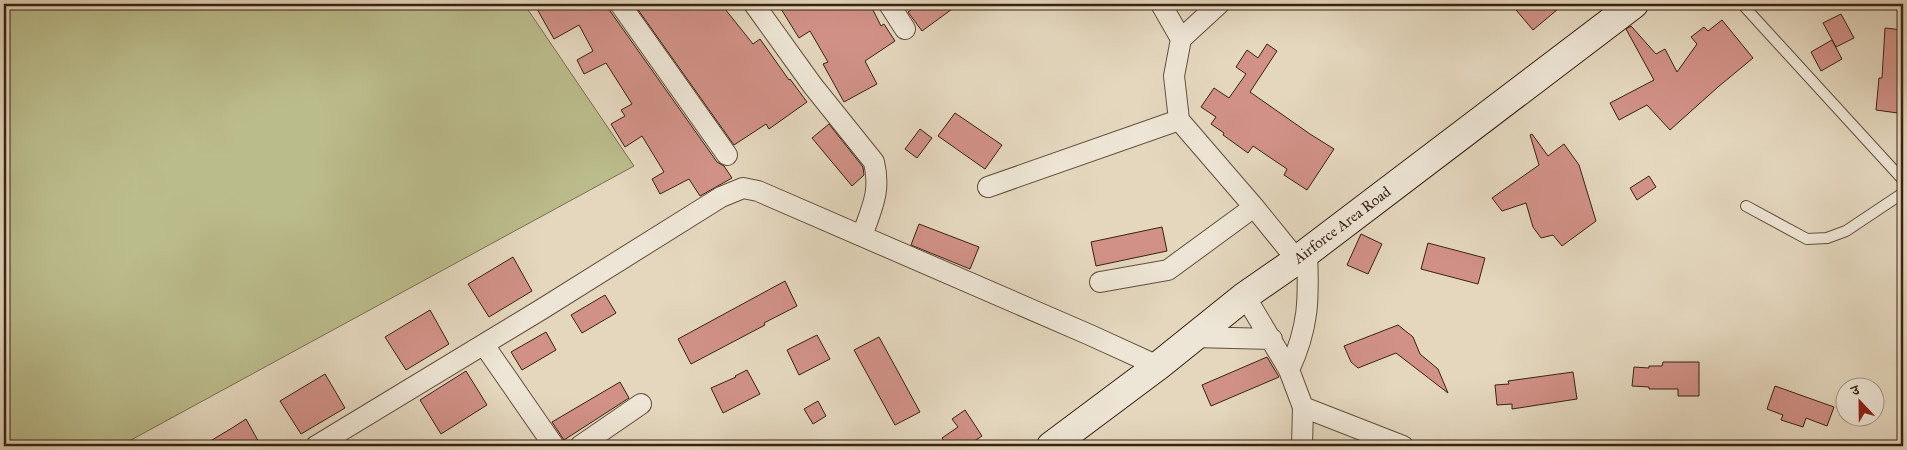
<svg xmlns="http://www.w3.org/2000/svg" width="1907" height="450" font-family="'IM FELL Great Primer','Noto Serif Devanagari',serif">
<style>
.green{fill:#bbbc8c;stroke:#7a6f4e}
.building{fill:#d19187;stroke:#392211}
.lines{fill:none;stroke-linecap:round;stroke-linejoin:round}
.lane-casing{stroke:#644f3c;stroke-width:12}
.street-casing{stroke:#644f3c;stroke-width:22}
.secondary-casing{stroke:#392211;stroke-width:30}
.lane{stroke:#ede5d5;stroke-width:10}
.street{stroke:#ede5d5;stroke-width:20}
.secondary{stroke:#ede5d5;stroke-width:28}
.labels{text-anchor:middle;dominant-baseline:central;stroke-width:5;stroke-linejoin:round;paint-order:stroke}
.street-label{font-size:15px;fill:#392211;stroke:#ede5d5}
</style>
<rect width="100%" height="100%" fill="#e4d7be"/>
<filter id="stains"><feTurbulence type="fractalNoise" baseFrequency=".004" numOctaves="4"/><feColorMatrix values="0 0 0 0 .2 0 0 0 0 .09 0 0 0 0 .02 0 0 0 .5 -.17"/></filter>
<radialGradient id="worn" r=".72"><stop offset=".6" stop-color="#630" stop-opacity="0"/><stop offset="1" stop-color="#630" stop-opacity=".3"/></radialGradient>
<!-- green -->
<path class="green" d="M4,4h520l110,162 -514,280h-116z"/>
<!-- building -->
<path class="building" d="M546,4h62l2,7 107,151 7,4 8,12 -32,18 -11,-17 -29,15 -8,-15 12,-7 -22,-36 -17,11 -14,-23 14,-8 -4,-6 11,-6 -26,-41 -22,11 -7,-14 16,-9 -14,-26 -25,14 -17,-30z
M634,4h87l32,40 7,-5 29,41 1,-1 17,23 -38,27 -3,-5 -32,21z
M778,4h92l11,22 3,-2 11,17 -30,20 12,23 -33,18 -21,-38 5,-2 -18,-31 -11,7z
M919,4l5,6 9,-6h26l-37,27 -14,-19z
M1511,4h53l-31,26z
M1841,14l13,24 -18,9 -13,-24z
M1722,20l31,38 -35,29 -48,43 -23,-25 -28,15 -9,-17 44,-23 -28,-51 5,-3 25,28 9,-5 12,23 20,-28 -6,-7 13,-10 4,4z
M1885,28l18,2v48l-5,35 -22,-3 3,-32h3z
M1832,40l10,19 -21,12 -10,-19z
M1267,44l10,7 -27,41 60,42 24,15 -27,41 -23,-15 3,-6 -34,-23 -5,7 -25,-18 1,-2 -13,-9 5,-7 -15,-10 13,-19 15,10 17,-24 -10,-7 11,-17 11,8z
M955,113l47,32 -17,24 -47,-33z
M829,124l34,43 1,8 -12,11 -40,-48z
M920,129l12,9 -15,20 -12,-9z
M1532,134l16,22 16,-12 15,21 17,56 -34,25 -9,-11 -12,3 -8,-11 -7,-24 -24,8 -10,-13 47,-33 -9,-30z
M1649,176l7,11 -19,13 -7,-12z
M919,224l60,23 -9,22 -59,-24z
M1162,227l5,24 -71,15 -5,-24z
M1361,234l21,10 -14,30 -21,-9z
M1428,243l57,15 -7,26 -57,-15z
M513,257l19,34 -43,26 -21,-33z
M785,281l12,25 -33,17 1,2 -74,39 -13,-25z
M605,295l11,18 -34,20 -11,-18z
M430,310l19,34 -43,26 -21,-33z
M1398,325l15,12 7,17 18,15 10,24 -52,-40 -38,15 -7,-6 -7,-16z
M546,332l10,18 -34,20 -11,-18z
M817,335l13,24 -31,16 -12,-25z
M879,337l41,75 -25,13 -41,-75z
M1267,357l12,20 -68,29 -9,-21z
M1663,362h36v34h-21v-7h-29v-2l-17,-1 2,-19 15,1v-2h13z
M747,370l13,24 -37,19 -12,-25 25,-11 -1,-1z
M466,371l21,34 -46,29 -21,-34z
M1573,372l4,27 -65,10v-5l-15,1 -2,-20 14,-1 -1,-3z
M325,374l20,34 -44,26 -21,-33z
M620,382l9,16 -65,42 -12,-18z
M1775,386l59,21 -7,19 -21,-8 -3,9 -22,-7 2,-5 -16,-6z
M818,401l8,15 -13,8 -9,-15z
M965,410l17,26 -12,8 -3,-4 -10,6h-9l-6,-8 16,-11 -6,-8z
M246,419l15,27h-59l30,-18z"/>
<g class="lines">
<!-- lane casing -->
<g class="lane-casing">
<path id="lane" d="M1742,4l161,176
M1746,206l61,33 20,-1 19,-7 57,-38"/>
</g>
<!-- street casing -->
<g class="street-casing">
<path id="street" d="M620,4l107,151
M754,4l59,82 61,76c7,30 -2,45 -12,74
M889,4l16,25
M1161,4l20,35
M1219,4l-38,35 -7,37 5,44 75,87 43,53
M988,187l191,-67
M1100,282l68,-12 86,-63
M1245,296l44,74 14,37 -1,39
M1193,337l79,2
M484,345l70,101
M1289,370c20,-43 20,-71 18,-118
M1303,407l100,39
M316,446l226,-137 179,-112 22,-9 15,3 332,144 68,31
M580,446l61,-42"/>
</g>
<!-- secondary casing -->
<g class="secondary-casing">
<path id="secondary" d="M1051,446l107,-80 87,-70 52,-36 337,-256"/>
</g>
<!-- lane -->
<use href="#lane" class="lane"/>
<!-- street -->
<use href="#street" class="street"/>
<!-- secondary -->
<use href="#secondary" class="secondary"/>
</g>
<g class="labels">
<!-- street labels -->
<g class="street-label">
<text transform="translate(1342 225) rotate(-37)">Airforce Area Road</text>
</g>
</g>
<!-- margin -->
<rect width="1907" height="450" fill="none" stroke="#e4d7be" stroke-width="20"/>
<rect x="5" y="5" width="1897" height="440" fill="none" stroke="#392211" stroke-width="2.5"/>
<rect x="10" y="10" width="1887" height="430" fill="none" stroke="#392211"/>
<!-- north arrow -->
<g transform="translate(1860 402) rotate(338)"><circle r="24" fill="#ede5d5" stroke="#a59787"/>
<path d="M0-4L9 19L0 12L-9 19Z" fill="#8f2418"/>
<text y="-8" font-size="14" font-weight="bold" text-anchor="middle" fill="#392211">उ</text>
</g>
<rect width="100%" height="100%" filter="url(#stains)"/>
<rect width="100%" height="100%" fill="url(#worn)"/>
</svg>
